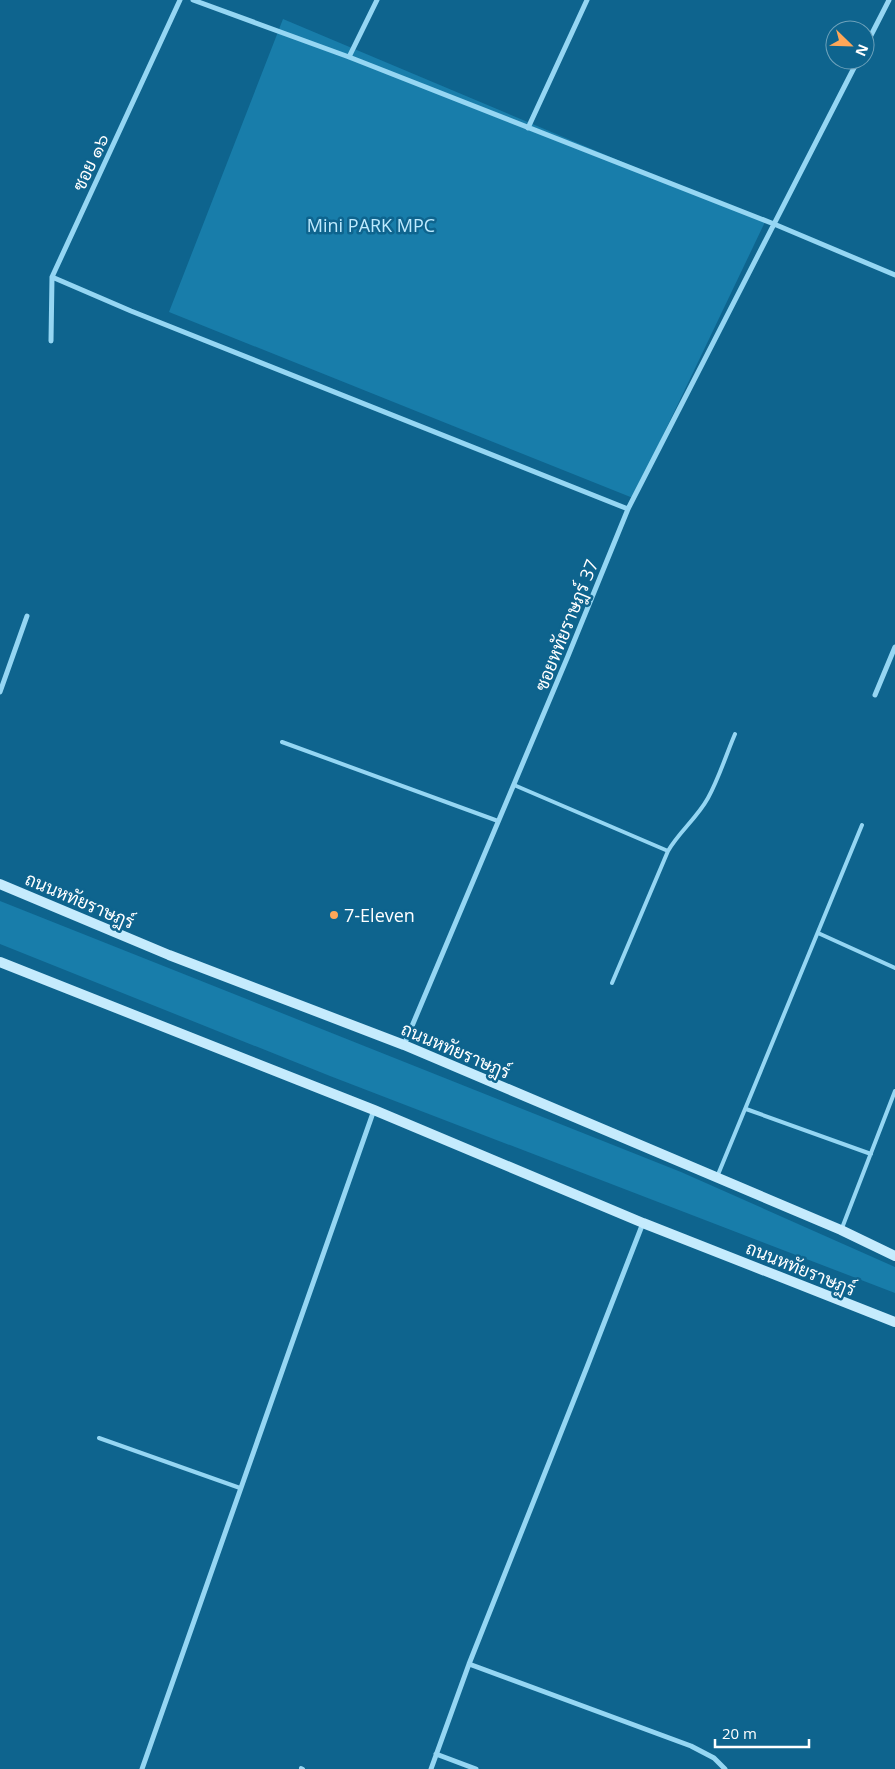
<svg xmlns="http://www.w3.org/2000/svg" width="895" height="1769" font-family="'Open Sans',Sarabun,sans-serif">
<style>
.green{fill:#187daa}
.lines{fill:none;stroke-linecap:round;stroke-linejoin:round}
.service{stroke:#95d6f3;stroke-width:4}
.minor{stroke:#95d6f3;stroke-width:5}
.secondary{stroke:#c5ebfd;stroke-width:10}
.poi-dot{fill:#ffa758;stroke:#0e648e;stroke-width:2}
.labels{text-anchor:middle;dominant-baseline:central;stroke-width:5;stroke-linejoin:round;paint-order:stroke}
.street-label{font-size:18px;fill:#fff;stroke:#0e648e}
.park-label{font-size:18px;fill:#bdeafe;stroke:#0e648e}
.poi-label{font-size:18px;fill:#fff;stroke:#0e648e;text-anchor:start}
</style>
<rect width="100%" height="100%" fill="#0e648e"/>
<!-- green -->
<path class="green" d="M283,19l482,203 -132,276 -464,-186z
M0,901l681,271 214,95v26l-565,-217 -330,-132z"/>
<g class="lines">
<!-- service -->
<path class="service" d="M282,742l216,79
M514,785l154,66
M818,933l77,35
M612,983l56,-132c11,-19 29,-33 40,-53 11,-20 18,-43 27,-64
M746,1109l125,45
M717,1177l145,-352
M842,1228l53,-137
M99,1438l141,50
M301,1768l2,1"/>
<!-- minor -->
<path class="minor" d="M193,0l156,57 425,167 121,51
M865,47l24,-47
M349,57l28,-57
M528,128l59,-128
M52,277l79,34 497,198
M51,341l1,-64 128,-277
M0,692l27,-76
M875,695l20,-48
M404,1045l164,-389 60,-147 230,-449
M469,1664l222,82 23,12 11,11
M436,1754l40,15
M142,1769l232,-659
M431,1769l38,-105 118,-297 56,-144"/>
<!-- secondary -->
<path class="secondary" d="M0,884l169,71 235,90 437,185 54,26
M0,962l374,148 269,113 252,99"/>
</g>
<!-- markers -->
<circle class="poi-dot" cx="334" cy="915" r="5"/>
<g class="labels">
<!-- street labels -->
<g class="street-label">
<text transform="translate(90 162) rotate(-65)">ซอย ๑๖</text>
<text transform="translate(566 625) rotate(-68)">ซอยหทัยราษฎร์ 37</text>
<text transform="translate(80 900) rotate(23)">ถนนหทัยราษฎร์</text>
<text transform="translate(456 1050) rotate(23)">ถนนหทัยราษฎร์</text>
<text transform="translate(801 1268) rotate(22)">ถนนหทัยราษฎร์</text>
</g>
<!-- park labels -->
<g class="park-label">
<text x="371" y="225">Mini PARK MPC</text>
</g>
<!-- poi labels -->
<g class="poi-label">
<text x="344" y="915">7-Eleven</text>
</g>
</g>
<!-- north arrow -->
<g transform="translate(850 45) rotate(113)"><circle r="24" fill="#0e648e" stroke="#6ea2bb"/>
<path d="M0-4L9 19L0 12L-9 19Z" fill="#ffa758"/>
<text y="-8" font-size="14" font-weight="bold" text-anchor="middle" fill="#ffffff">N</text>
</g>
<!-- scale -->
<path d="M715 1739v8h94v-8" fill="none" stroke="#ffffff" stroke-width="2.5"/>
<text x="722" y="1739" font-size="15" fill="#ffffff" stroke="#0e648e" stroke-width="4" paint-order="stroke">20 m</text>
</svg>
